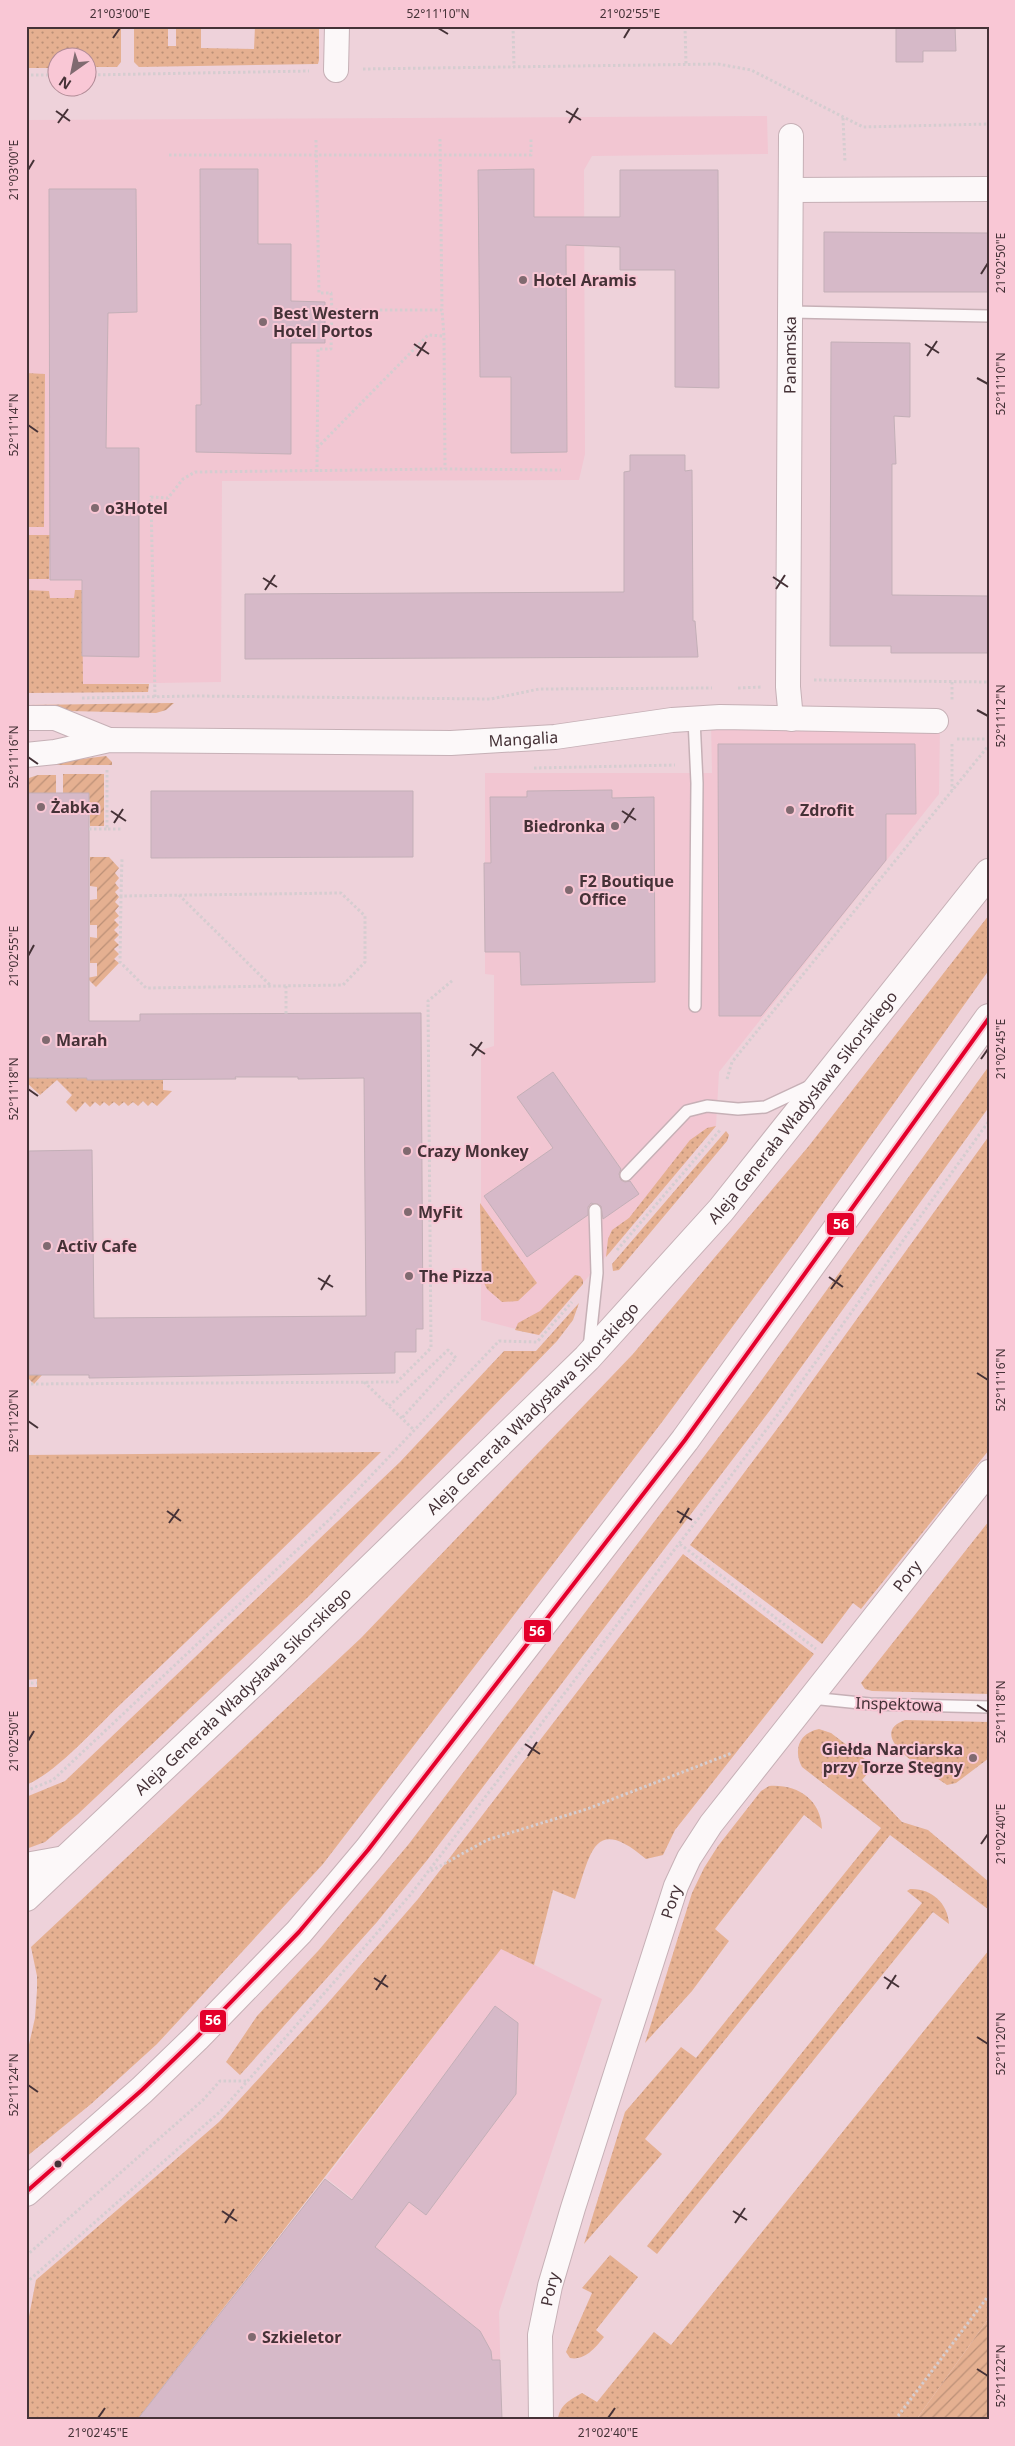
<svg xmlns="http://www.w3.org/2000/svg" width="1015" height="2446" font-family="'Noto Sans',sans-serif">
<style>
.built{fill:#f2c6d2}
.grass{fill:url(#grass-dots)}
.garden{fill:url(#garden-furrows)}
.building{fill:#d6b9c8;stroke:#c3afb7}
.lines{fill:none;stroke-linecap:round;stroke-linejoin:round}
.lane-casing{stroke:#c6b0b6;stroke-width:14}
.street-casing{stroke:#c6b0b6;stroke-width:26}
.primary-casing{stroke:#c6b0b6;stroke-width:30}
.path{stroke:#d5cdd0;stroke-width:3;stroke-dasharray:2.5 2.5;stroke-linecap:butt}
.lane{stroke:#fcf8f9;stroke-width:11}
.street{stroke:#fcf8f9;stroke-width:24}
.primary{stroke:#fcf8f9;stroke-width:28}
.bus-1-casing{stroke:#f9c7d5;stroke-width:8}
.bus-1{stroke:#e4002b;stroke-width:4}
.ticks{fill:none;stroke:#453237;stroke-width:2}
.poi-dot{fill:#806a70;stroke:#f9c7d5;stroke-width:2}
.bus-dot{fill:#453237;stroke:#f9c7d5;stroke-width:2}
.labels{text-anchor:middle;dominant-baseline:central;stroke-width:4;stroke-linejoin:round;paint-order:stroke}
.poi-label{font-size:16px;font-weight:bold;fill:#453237;stroke:#f9c7d5;text-anchor:start}
.street-label{font-size:16px;fill:#453237;stroke:#f9c7d5}
.line-badge{stroke:#f9c7d5;stroke-width:2}
.badge-label{font-size:14px;text-anchor:middle;font-weight:bold;fill:#fff}
.neatline{fill:none;stroke:#453237;stroke-width:2}
.ticks-label{font-size:12px;text-anchor:middle;fill:#453237}
</style>
<defs>
<pattern id="grass-dots" width="8" height="8" patternUnits="userSpaceOnUse" patternTransform="scale(1.25)"><rect width="8" height="8" fill="#e5b091"/><path d="M2 2h.1M6 6h.1" fill="none" stroke="#bb9077" stroke-width="1.8" stroke-linecap="round"/></pattern>
<pattern id="garden-furrows" width="10" height="10" patternUnits="userSpaceOnUse" patternTransform="scale(1.25)"><rect width="10" height="10" fill="#e5b091"/><path d="M-1 1l2-2M0 10L10 0M9 11l2-2" fill="none" stroke="#bb9077"/></pattern>
</defs>
<rect width="100%" height="100%" fill="#eed2da"/>
<!-- built -->
<path class="built" d="M767,116l1,38 -176,2 -8,14 1,284 -6,26 -357,1 -1,201 -195,3v-565z
M711,723l229,2 -1,69 -220,278 -3,54 -177,209 -58,-15v-270l13,-4v-71l-9,-1v-201h227z
M501,1948l101,51 -103,313 3,108 -127,-173 15,-20 -64,-49z"/>
<!-- grass -->
<path class="grass" d="M26,26h95v36l-4,5h-29v-9h-30l-1,10h-31z
M134,26h34v20h8v-20h25v22l53,1 1,-23h64v34l-1,4 -179,3 -5,-5z
M26,373l19,1 -1,153h-18z
M26,535h24l-1,44h-23z
M26,590l23,1 1,7h24l1,-8h7l1,94h66l-1,8 -122,1z
M989,915v55l-191,268 -136,184 -339,442 -166,180 -66,60 -65,53v-99l9,-40 2,-28v-14l-6,-29 330,-309 272,-284 175,-207z
M26,1040h2v38h59v2l76,-2v12l9,1 -15,15 -5,-4 -4,4 -5,-5 -5,5 -5,-4 -5,4 -4,-4 -5,4 -5,-4 -5,4 -5,-4 -4,4 -5,-4 -5,5 -5,-5 -9,10 -10,-10 6,-7 -15,-15 -17,15 -14,-13z
M989,1066v41l-218,302 -343,450 -51,63 -137,153 -14,-13 31,-46 61,-65 90,-106 342,-449z
M716,1126l-110,131 2,-18 4,-9 17,-12 61,-78 17,-12z
M726,1131l3,4 -2,6 -108,129 -6,1 -1,-7z
M989,1136v314l-128,159 -8,-6 -31,41 -132,-99 96,-128z
M480,1203l57,80 -19,18 -16,1 -15,-13 -5,-10z
M575,1275l5,1 3,4v4l-44,51 -24,-5 3,-7 22,-12z
M579,1303l-6,17 -16,21 -249,256 -230,217 -33,28 -19,7v-52l39,-16 335,-319 104,-111h32z
M381,1452c-84,83 -169,166 -255,247 -27,25 -68,73 -100,86v-98h11v-8l-11,1v-225z
M989,1521v173l-117,-3 -7,-2 -4,-6z
M683,1554l131,100 -139,176 -12,25 -17,4c-53,-45 -55,-5 -71,40l-22,-9 -19,75 -33,-16 -364,471h-111v-88l10,-52 183,-158 108,-118 91,-105z
M905,1720l84,2v36l-33,25 -9,2c-15,-11 -85,-49 -42,-65z
M819,1729l12,4 43,33 -12,14 40,42 26,8 61,52v28l-99,-75 -245,304 17,15 -78,90 41,-132 56,-65 15,11 185,-230 -79,-61c-9,-17 -3,-34 17,-38z
M769,1786c28,-2 52,13 53,43l-18,-14 -89,114 14,12 -37,50 -47,52 47,-150 12,-25 14,-22 43,-55z
M910,1889c21,-1 38,14 39,35l-16,-12 -276,342 -10,-8 275,-343 -15,-12z
M989,1950v368l-73,102h-358c1,-15 12,-20 24,-27l15,9 57,-70 17,13z
M610,2255l28,22 -42,53 8,7c-8,10 -19,24 -34,21l-4,-6 26,-59 -10,-5z"/>
<!-- garden -->
<path class="garden" d="M174,703l-8,7 -10,3 -130,-3v-5z
M106,756l6,6v3h-62l-1,-2z
M63,774h41v52h-14l-1,-33h-26z
M38,775h18v18h-29l-1,20v-34z
M90,857h19l10,11 -4,5 4,5 -4,5 4,5 -4,4 4,5 -4,5 4,4 -4,5 4,5 -5,4 5,5 -5,5 5,5 -5,5 5,5 -5,4 5,5 -5,5 5,4 -23,24 -9,-9 10,-2v-13h-7v-26l7,1v-13h-7v-25l7,-1v-12l-7,-1z
M26,946l2,87h-2z
M29,1116v49h-3v-42z
M26,1172h3v77h-3z
M26,1298h3v77h13l-8,9 -5,-5 -3,3z
M989,2318v102h-73z"/>
<!-- building -->
<path class="building" d="M896,26h59l1,25h-33v11h-27z
M200,169h58v75h33v57l34,1v41h-34v111l-95,-2v-47h5z
M534,169v48h86v-47h98l1,218 -44,-1v-117h-55v-23l-54,-2 1,207 -56,1v-76h-31l-2,-207z
M49,189h87l1,123 -29,1 -2,135h33v209l-57,-1v-76h-32z
M824,232l165,1v59h-165z
M831,342l79,1v74l-16,-1 2,48h-4v131l97,1v57h-98v-7h-61z
M630,455h55v16l7,-1 1,151h2l3,36 -453,2v-65l379,-2v-120l6,-1z
M718,744h197l1,70h-30v46l-125,156h-42z
M612,790v8l42,-1 1,185 -134,3 -1,-33h-35l-1,-89h7l-1,-66h37v-6z
M151,791h262v66l-262,1z
M27,793h62v228h51v-7l281,-1 2,316h-7v23h-21v21l-306,5v-3h-60v-224l63,-1 2,168 272,-2 -2,-238 -66,1v-2h-63l1,2 -149,1v-2h-59z
M553,1072l68,97 -2,5 2,6 4,2 5,-1 9,13 -36,25 -2,-13 -10,-3 -3,4v8l-61,42 -43,-61 69,-48 -36,-51z
M495,2006l23,17 -2,71 -90,121 -17,-13 -34,45 105,84 11,20 1,9h8l2,60h-365l188,-241 27,21z"/>
<g class="lines">
<!-- lane casing -->
<g class="lane-casing">
<path id="lane" d="M791,312l198,4
M694,719l3,64 -2,223
M626,1175l61,-64 20,-5 31,3 27,-2 45,-21
M589,1348l8,-75 -2,-63
M811,1698l59,6 119,3"/>
</g>
<!-- street casing -->
<g class="street-casing">
<g id="street">
<path d="M336,70l1,-44"/>
<path d="M792,190l197,-1"/>
<path d="M26,718h29l54,22"/>
<path id="s1" d="M791,719l-3,-32 3,-551"/>
<path id="s2" d="M26,755l29,-3 54,-12 342,3 104,-6 117,-17 48,-3 216,4"/>
<path id="s3" d="M541,2420l-1,-85 10,-49 23,-78 103,-322 13,-28 22,-34 278,-352"/>
</g>
</g>
<!-- primary casing -->
<g class="primary-casing">
<g id="primary">
<path d="M26,1867l39,-7"/>
<path id="s4" d="M26,1897l234,-221 327,-318 134,-148 268,-337"/>
<path d="M26,2192l116,-102 54,-52 103,-106 69,-82 317,-410 304,-422"/>
</g>
</g>
<!-- path -->
<path class="path" d="M513,26l1,41
M685,26l1,38
M363,69l355,-5 33,6 112,57 126,-3
M26,75h32
M88,75l221,-4
M843,118l2,45
M440,139l2,171
M316,140l3,153h12l1,17h110l2,26 1,133
M169,155h362v-16
M317,448l111,-113 16,1
M317,472l1,-123h13l1,-39
M814,680l175,2
M952,682v18
M738,688l24,-1
M155,697l-4,-200 17,1 15,-19 12,-7 250,-3 116,1
M82,698l113,-2 296,3 48,-10 173,-1
M957,739h32
M952,744v46
M534,768l141,-3
M107,770v59h14
M89,829h18
M179,895l92,91
M121,896l-1,66 26,26 197,-3 22,-23v-46l-24,-23 -220,3 1,-38
M286,986v28
M727,1079l5,-17 257,-317
M617,1250l104,-121
M364,1382l50,48
M26,1384l371,-2 34,-34 -3,-347 25,-21
M389,1406l59,-56 8,8 -54,60
M680,1544l136,105
M26,1683h11
M26,1791l27,-11 278,-262 168,-177 38,1 35,-40
M431,1871l56,-31 100,-31 145,-56
M26,1984v26
M26,2256l177,-156 17,-19h26
M26,2283l197,-174 188,-215 368,-481 210,-292
M895,2420l94,-125"/>
<!-- lane -->
<use href="#lane" class="lane"/>
<!-- street -->
<use href="#street" class="street"/>
<!-- primary -->
<use href="#primary" class="primary"/>
<!-- bus-1 casing -->
<g class="bus-1-casing">
<path id="bus-1" d="M26,2192l116,-102 54,-52 103,-106 69,-82 317,-410 304,-422"/>
</g>
<!-- bus-1 -->
<use href="#bus-1" class="bus-1"/>
</g>
<!-- ticks -->
<path class="ticks" d="M438,28l10,6M113,38l7,-10M624,38l6,-10M56,111l14,10M566,111l15,9M58,123l10,-14M569,123l9,-15M28,170l6,-10M981,274l7,-11M414,344l15,10M925,344l14,9M417,356l9,-14M927,356l10,-15M977,378l11,6M28,425l10,7M773,577l15,10M263,578l14,9M776,589l9,-14M265,590l10,-15M977,710l11,6M28,757l10,7M111,811l15,10M622,811l14,9M114,823l9,-14M624,823l10,-15M28,956l6,-11M470,1044l15,10M472,1056l10,-14M981,1059l7,-10M28,1089l10,7M829,1277l14,10M318,1278l15,9M831,1289l10,-14M321,1290l9,-15M977,1373l11,7M28,1421l10,7M167,1511l14,10M677,1511l15,9M169,1523l10,-14M680,1523l9,-15M977,1705l11,7M28,1741l6,-10M525,1744l15,10M528,1756l9,-14M981,1844l7,-10M884,1977l15,10M374,1978l14,9M887,1989l9,-14M376,1990l10,-15M977,2037l11,7M28,2085l10,7M222,2211l15,10M733,2211l14,9M225,2223l9,-14M735,2223l10,-15M977,2369l11,7M98,2418l7,-10M608,2418l7,-10"/>
<!-- markers -->
<g class="poi-dot">
<circle cx="523" cy="280" r="5"/>
<circle cx="263" cy="322" r="5"/>
<circle cx="95" cy="508" r="5"/>
<circle cx="41" cy="807" r="5"/>
<circle cx="790" cy="810" r="5"/>
<circle cx="615" cy="826" r="5"/>
<circle cx="569" cy="890" r="5"/>
<circle cx="46" cy="1040" r="5"/>
<circle cx="407" cy="1151" r="5"/>
<circle cx="408" cy="1212" r="5"/>
<circle cx="47" cy="1246" r="5"/>
<circle cx="409" cy="1276" r="5"/>
<circle cx="973" cy="1758" r="5"/>
<circle cx="252" cy="2337" r="5"/>
</g>
<circle class="bus-dot" cx="58" cy="2164" r="4.5"/>
<g class="labels">
<!-- poi labels -->
<g class="poi-label">
<text x="533" y="280">Hotel Aramis</text>
<text x="273" y="313">Best Western<tspan x="273" dy="18">Hotel Portos</tspan></text>
<text x="105" y="508">o3Hotel</text>
<text x="51" y="807">Żabka</text>
<text x="800" y="810">Zdrofit</text>
<text x="605" y="826" text-anchor="end">Biedronka</text>
<text x="579" y="881">F2 Boutique<tspan x="579" dy="18">Office</tspan></text>
<text x="56" y="1040">Marah</text>
<text x="417" y="1151">Crazy Monkey</text>
<text x="418" y="1212">MyFit</text>
<text x="57" y="1246">Activ Cafe</text>
<text x="419" y="1276">The Pizza</text>
<text x="963" y="1749" text-anchor="end">Giełda Narciarska<tspan x="963" dy="18">przy Torze Stegny</tspan></text>
<text x="262" y="2337">Szkieletor</text>
</g>
<!-- street labels -->
<g class="street-label">
<text stroke="none"><textPath href="#s1" startOffset="364">Panamska</textPath></text>
<text stroke="none"><textPath href="#s2" startOffset="499">Mangalia</textPath></text>
<text stroke="none"><textPath href="#s4" startOffset="1109">Aleja Generała Władysława Sikorskiego</textPath></text>
<text stroke="none"><textPath href="#s4" startOffset="704">Aleja Generała Władysława Sikorskiego</textPath></text>
<text stroke="none"><textPath href="#s3" startOffset="942">Pory</textPath></text>
<text stroke="none"><textPath href="#s4" startOffset="299">Aleja Generała Władysława Sikorskiego</textPath></text>
<text transform="translate(899 1704) rotate(2)">Inspektowa</text>
<text stroke="none"><textPath href="#s3" startOffset="538">Pory</textPath></text>
<text stroke="none"><textPath href="#s3" startOffset="132">Pory</textPath></text>
</g>
</g>
<g class="line-badge">
<rect x="826" y="1212" width="29" height="24" rx="5" fill="#e4002b"/>
<rect x="523" y="1619" width="29" height="24" rx="5" fill="#e4002b"/>
<rect x="199" y="2009" width="28" height="24" rx="5" fill="#e4002b"/>
</g>
<g class="badge-label">
<text x="841" y="1229">56</text>
<text x="537" y="1636">56</text>
<text x="213" y="2025">56</text>
</g>
<!-- border -->
<rect width="1015" height="2446" fill="none" stroke="#f9c7d5" stroke-width="55"/>
<!-- north arrow -->
<g transform="translate(72 72) rotate(213)"><circle r="24" fill="#f9c7d5" stroke="#b18b96"/>
<path d="M0-4L9 19L0 12L-9 19Z" fill="#806a70"/>
<text y="-8" font-size="14" font-weight="bold" text-anchor="middle" fill="#453237">N</text>
</g>
<rect x="28" y="28" width="960" height="2390" class="neatline"/>
<g class="ticks-label">
<text x="120" y="18">21°03'00"E</text>
<text x="438" y="18">52°11'10"N</text>
<text x="630" y="18">21°02'55"E</text>
<text transform="translate(14 170) rotate(-90)" y="4">21°03'00"E</text>
<text transform="translate(1001 263) rotate(-90)" y="4">21°02'50"E</text>
<text transform="translate(1001 384) rotate(-90)" y="4">52°11'10"N</text>
<text transform="translate(14 425) rotate(-90)" y="4">52°11'14"N</text>
<text transform="translate(1001 716) rotate(-90)" y="4">52°11'12"N</text>
<text transform="translate(14 757) rotate(-90)" y="4">52°11'16"N</text>
<text transform="translate(14 956) rotate(-90)" y="4">21°02'55"E</text>
<text transform="translate(1001 1049) rotate(-90)" y="4">21°02'45"E</text>
<text transform="translate(14 1089) rotate(-90)" y="4">52°11'18"N</text>
<text transform="translate(1001 1380) rotate(-90)" y="4">52°11'16"N</text>
<text transform="translate(14 1421) rotate(-90)" y="4">52°11'20"N</text>
<text transform="translate(1001 1712) rotate(-90)" y="4">52°11'18"N</text>
<text transform="translate(14 1741) rotate(-90)" y="4">21°02'50"E</text>
<text transform="translate(1001 1834) rotate(-90)" y="4">21°02'40"E</text>
<text transform="translate(1001 2044) rotate(-90)" y="4">52°11'20"N</text>
<text transform="translate(14 2085) rotate(-90)" y="4">52°11'24"N</text>
<text transform="translate(1001 2376) rotate(-90)" y="4">52°11'22"N</text>
<text x="98" y="2437">21°02'45"E</text>
<text x="608" y="2437">21°02'40"E</text>
</g>
</svg>
